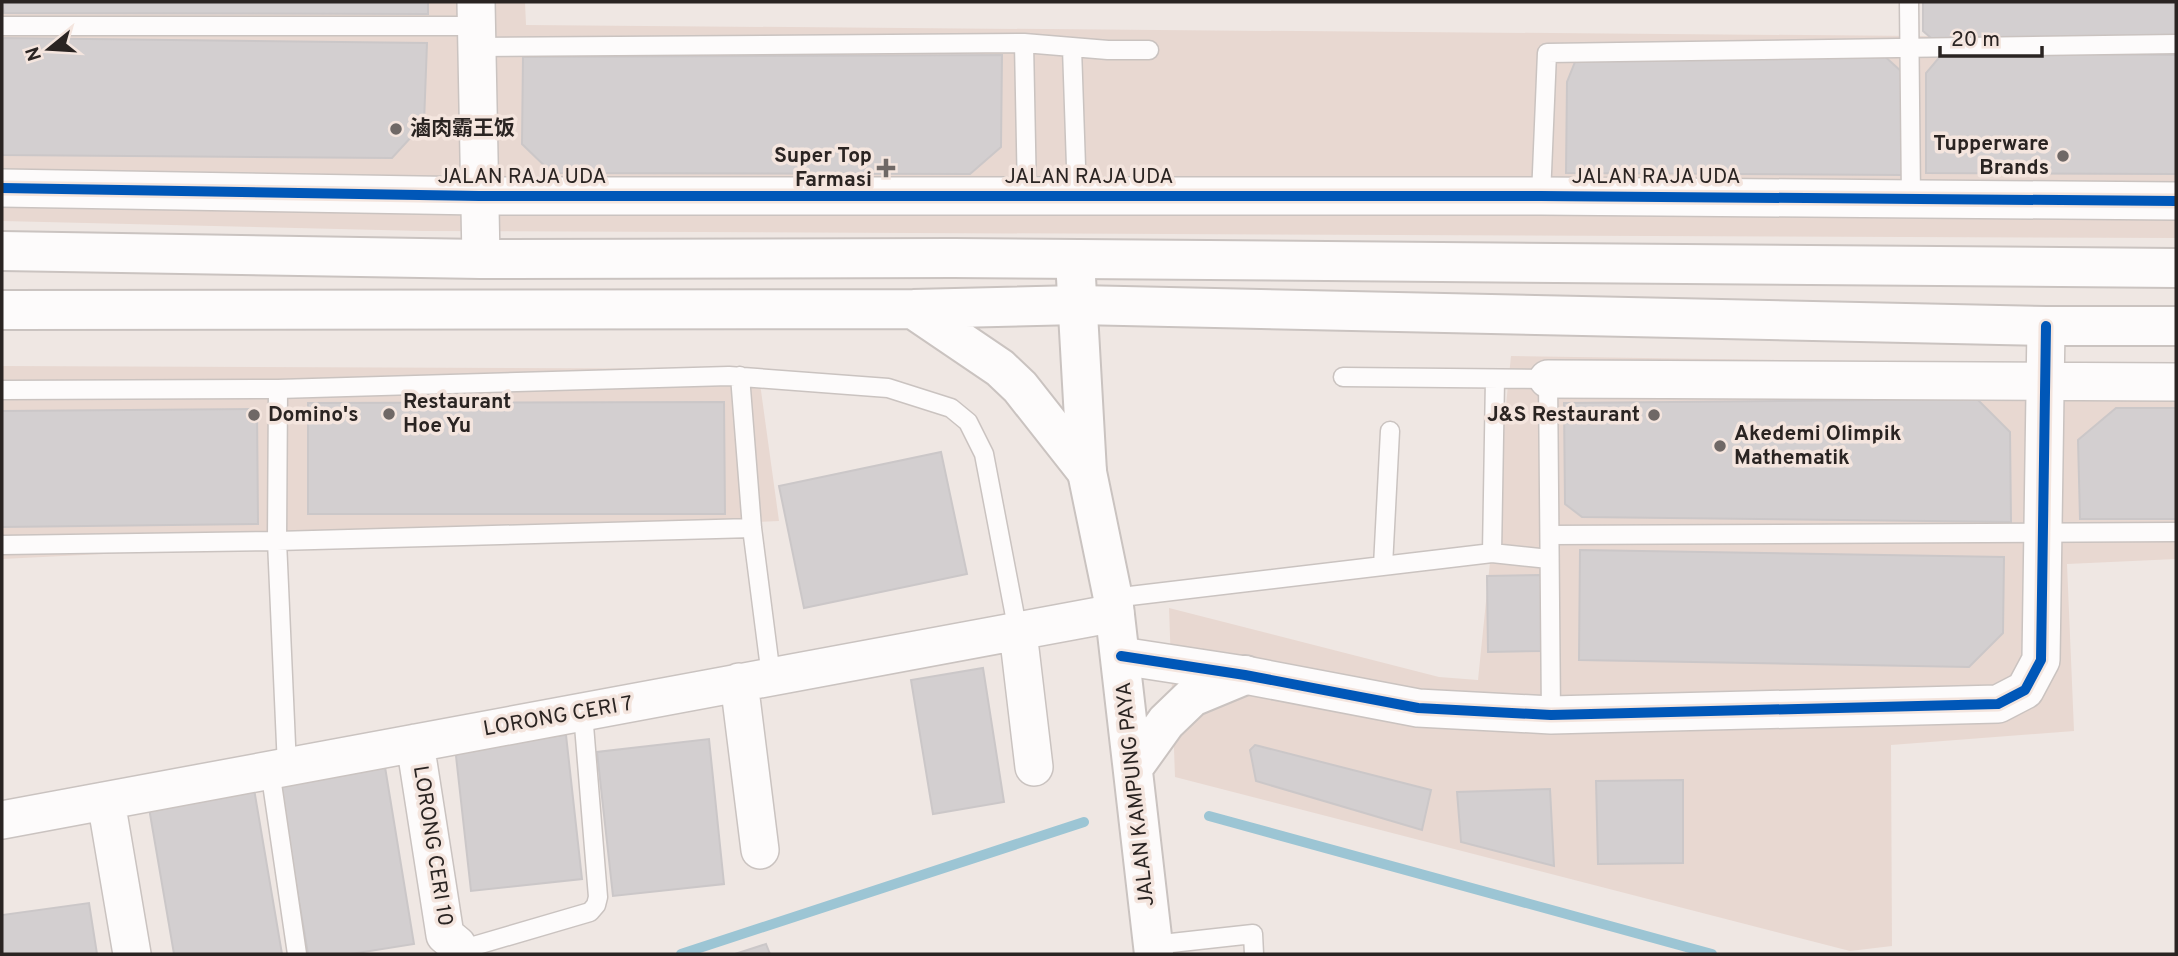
<svg xmlns="http://www.w3.org/2000/svg" width="2178" height="956" font-family="Overpass,'Noto Sans SC',sans-serif">
<style>
.built{fill:#e8d8d1}
.lines{fill:none;stroke-linecap:round;stroke-linejoin:round}
.stream{stroke:#9cc5d4;stroke-width:10}
.building{fill:#d3cfd0;stroke:#cbc7c8;stroke-width:2}
.service-casing{stroke:#cac3c0;stroke-width:21}
.minor-casing{stroke:#cac3c0;stroke-width:40}
.tertiary-casing{stroke:#cac3c0;stroke-width:42}
.primary-casing{stroke:#cac3c0;stroke-width:42}
.service{stroke:#fdfbfb;stroke-width:18}
.minor{stroke:#fdfbfb;stroke-width:37}
.tertiary{stroke:#fdfbfb;stroke-width:38}
.primary{stroke:#fdfbfb;stroke-width:38}
.cycleway-casing{stroke:#f4e5de;stroke-width:15}
.cycleway{stroke:#0057b8;stroke-width:10}
.poi-dot{fill:#6f6866;stroke:#f4e5de;stroke-width:2.5}
.labels{text-anchor:middle;dominant-baseline:central;stroke-width:7;stroke-linejoin:round;paint-order:stroke}
.poi-label{font-size:21px;font-weight:bold;fill:#2a2422;stroke:#f4e5de;text-anchor:start}
.street-label{font-size:21px;fill:#2a2422;stroke:#f4e5de}
</style>
<rect width="100%" height="100%" fill="#efe7e3"/>
<!-- built -->
<path class="built" d="M2,2h523l1,23 1650,13v200l-1753,-7 -421,-10z
M1511,356l665,10v193l-109,5 7,167 -183,14 1,201 -42,5 -675,-174 -6,-169 270,69 39,3z
M2,366l756,3 21,152 -777,38z"/>
<g class="lines">
<!-- stream -->
<path class="stream" d="M1209,816l503,138
M681,954l403,-132"/>
</g>
<!-- building -->
<path class="building" d="M2,2h426v12l-424,-1z
M1923,2h253v41l-238,1 -15,-13z
M4,38l423,5 -3,80 -32,35 -390,-3v-115z
M1881,53l22,20 -1,102 -336,-2 1,-91 10,-25z
M1943,53l233,2v119l-250,-1v-100z
M1002,55l-1,92 -31,27 -418,-1 -30,-29 1,-87z
M1977,399l33,33 1,90 -429,-5 -17,-13 -1,-101z
M724,402l1,112h-417v-111z
M2116,408h60v111h-96l-2,-79z
M257,409l1,115 -256,3v-116z
M941,452l26,122 -163,34 -25,-122z
M1580,550l424,7 -1,76 -34,34 -390,-7z
M1541,575l1,76 -54,1 -1,-76z
M983,668l21,134 -71,12 -22,-134z
M566,735l16,144 -111,12 -16,-144z
M709,739l15,145 -111,12 -16,-144z
M1255,745l176,45 -9,40 -166,-49 -6,-31z
M385,767l29,177 -63,10h-43l-29,-170z
M1683,780v83l-85,1 -2,-83z
M254,789l28,165h-108l-25,-146z
M1550,789l4,77 -93,-24 -4,-50z
M89,903l8,51h-95v-39z
M766,944l4,10h-35z"/>
<g class="lines">
<!-- service casing -->
<g class="service-casing">
<path id="service" d="M1909,2l2,197
M2,26h474
M1024,43l3,153
M476,47l548,-4 84,7h41
M1072,48l5,148
M1541,196l6,-143 629,-9
M740,376l12,152 19,148
M1343,377l205,2 3,336
M278,389l-1,152 10,226
M2,390l276,-1 451,-13 159,12 63,20 17,14 16,32 34,178
M1550,535l626,-3
M2,545l275,-4 475,-13
M1492,553l57,6
M1383,566l7,-135
M1113,598l379,-45 3,-174
M270,770l27,184
M457,945l10,3 123,-36 6,-7 2,-8 -15,-184
M1153,945l100,-11 1,20"/>
</g>
<!-- minor casing -->
<g class="minor-casing">
<path id="minor" d="M476,2l5,257
M2,188l477,8h1062l635,5
M1548,379l628,3
M1018,632l16,135
M1121,656l124,19 173,33 133,7 447,-11 27,-14 16,-30 5,-334
M739,682l21,168
M415,743l30,192 12,10
M106,801l26,153
M2,820l1113,-207"/>
</g>
<!-- tertiary casing -->
<g class="tertiary-casing">
<path id="tertiary" d="M1075,260l12,212 26,126 41,356
M1133,768l33,-46 26,-25 53,-22"/>
</g>
<!-- primary casing -->
<g class="primary-casing">
<path id="primary" d="M2,251l479,8 472,-1 1223,10
M913,309l87,59 20,19 67,85
M2,310l911,-1 165,-4 968,21h130"/>
</g>
<!-- service -->
<use href="#service" class="service"/>
<!-- minor -->
<use href="#minor" class="minor"/>
<!-- tertiary -->
<use href="#tertiary" class="tertiary"/>
<!-- primary -->
<use href="#primary" class="primary"/>
<!-- cycleway casing -->
<g class="cycleway-casing">
<path id="cycleway" d="M2,188l477,8h1062l635,5
M1121,656l124,19 173,33 133,7 447,-11 27,-14 16,-30 5,-334"/>
</g>
<!-- cycleway -->
<use href="#cycleway" class="cycleway"/>
</g>
<!-- markers -->
<g class="poi-dot">
<circle cx="396" cy="129" r="7"/>
<circle cx="2063" cy="156" r="7"/>
<path d="M882.5 157.5h7v7h7v7h-7v7h-7v-7h-7v-7h7z"/>
<circle cx="389" cy="414" r="7"/>
<circle cx="254" cy="415" r="7"/>
<circle cx="1654" cy="415" r="7"/>
<circle cx="1720" cy="446" r="7"/>
</g>
<g class="labels">
<!-- poi labels -->
<g class="poi-label">
<text x="410" y="129">滷肉霸王饭</text>
<text x="2049" y="144" text-anchor="end">Tupperware<tspan x="2049" dy="24">Brands</tspan></text>
<text x="872" y="156" text-anchor="end">Super Top<tspan x="872" dy="24">Farmasi</tspan></text>
<text x="403" y="402">Restaurant<tspan x="403" dy="24">Hoe Yu</tspan></text>
<text x="268" y="415">Domino's</text>
<text x="1640" y="415" text-anchor="end">J&amp;S Restaurant</text>
<text x="1734" y="434">Akedemi Olimpik<tspan x="1734" dy="24">Mathematik</tspan></text>
</g>
<!-- street labels -->
<g class="street-label">
<text x="522" y="177">JALAN RAJA UDA</text>
<text x="1089" y="177">JALAN RAJA UDA</text>
<text x="1656" y="177">JALAN RAJA UDA</text>
<text transform="translate(558 717) rotate(-10)">LORONG CERI 7</text>
<text transform="translate(1136 794) rotate(-96)">JALAN KAMPUNG PAYA</text>
<text transform="translate(432 846) rotate(81)">LORONG CERI 10</text>
</g>
</g>
<!-- border -->
<rect width="2178" height="956" fill="none" stroke="#2a2422" stroke-width="7"/>
<!-- north arrow -->
<g transform="translate(49 49) rotate(252)" stroke="#f4e5de" stroke-width="5" paint-order="stroke">
<path d="M0-5L12 26L0 18L-12 26Z" fill="#2a2422"/>
<text y="-10" font-size="19" font-weight="bold" text-anchor="middle" fill="#2a2422">N</text>
</g>
<!-- scale -->
<path d="M1940 46v10h102v-10" fill="none" stroke="#2a2422" stroke-width="3.5"/>
<text x="1951" y="46" font-size="21" fill="#2a2422" stroke="#f4e5de" stroke-width="5" paint-order="stroke">20 m</text>
</svg>
